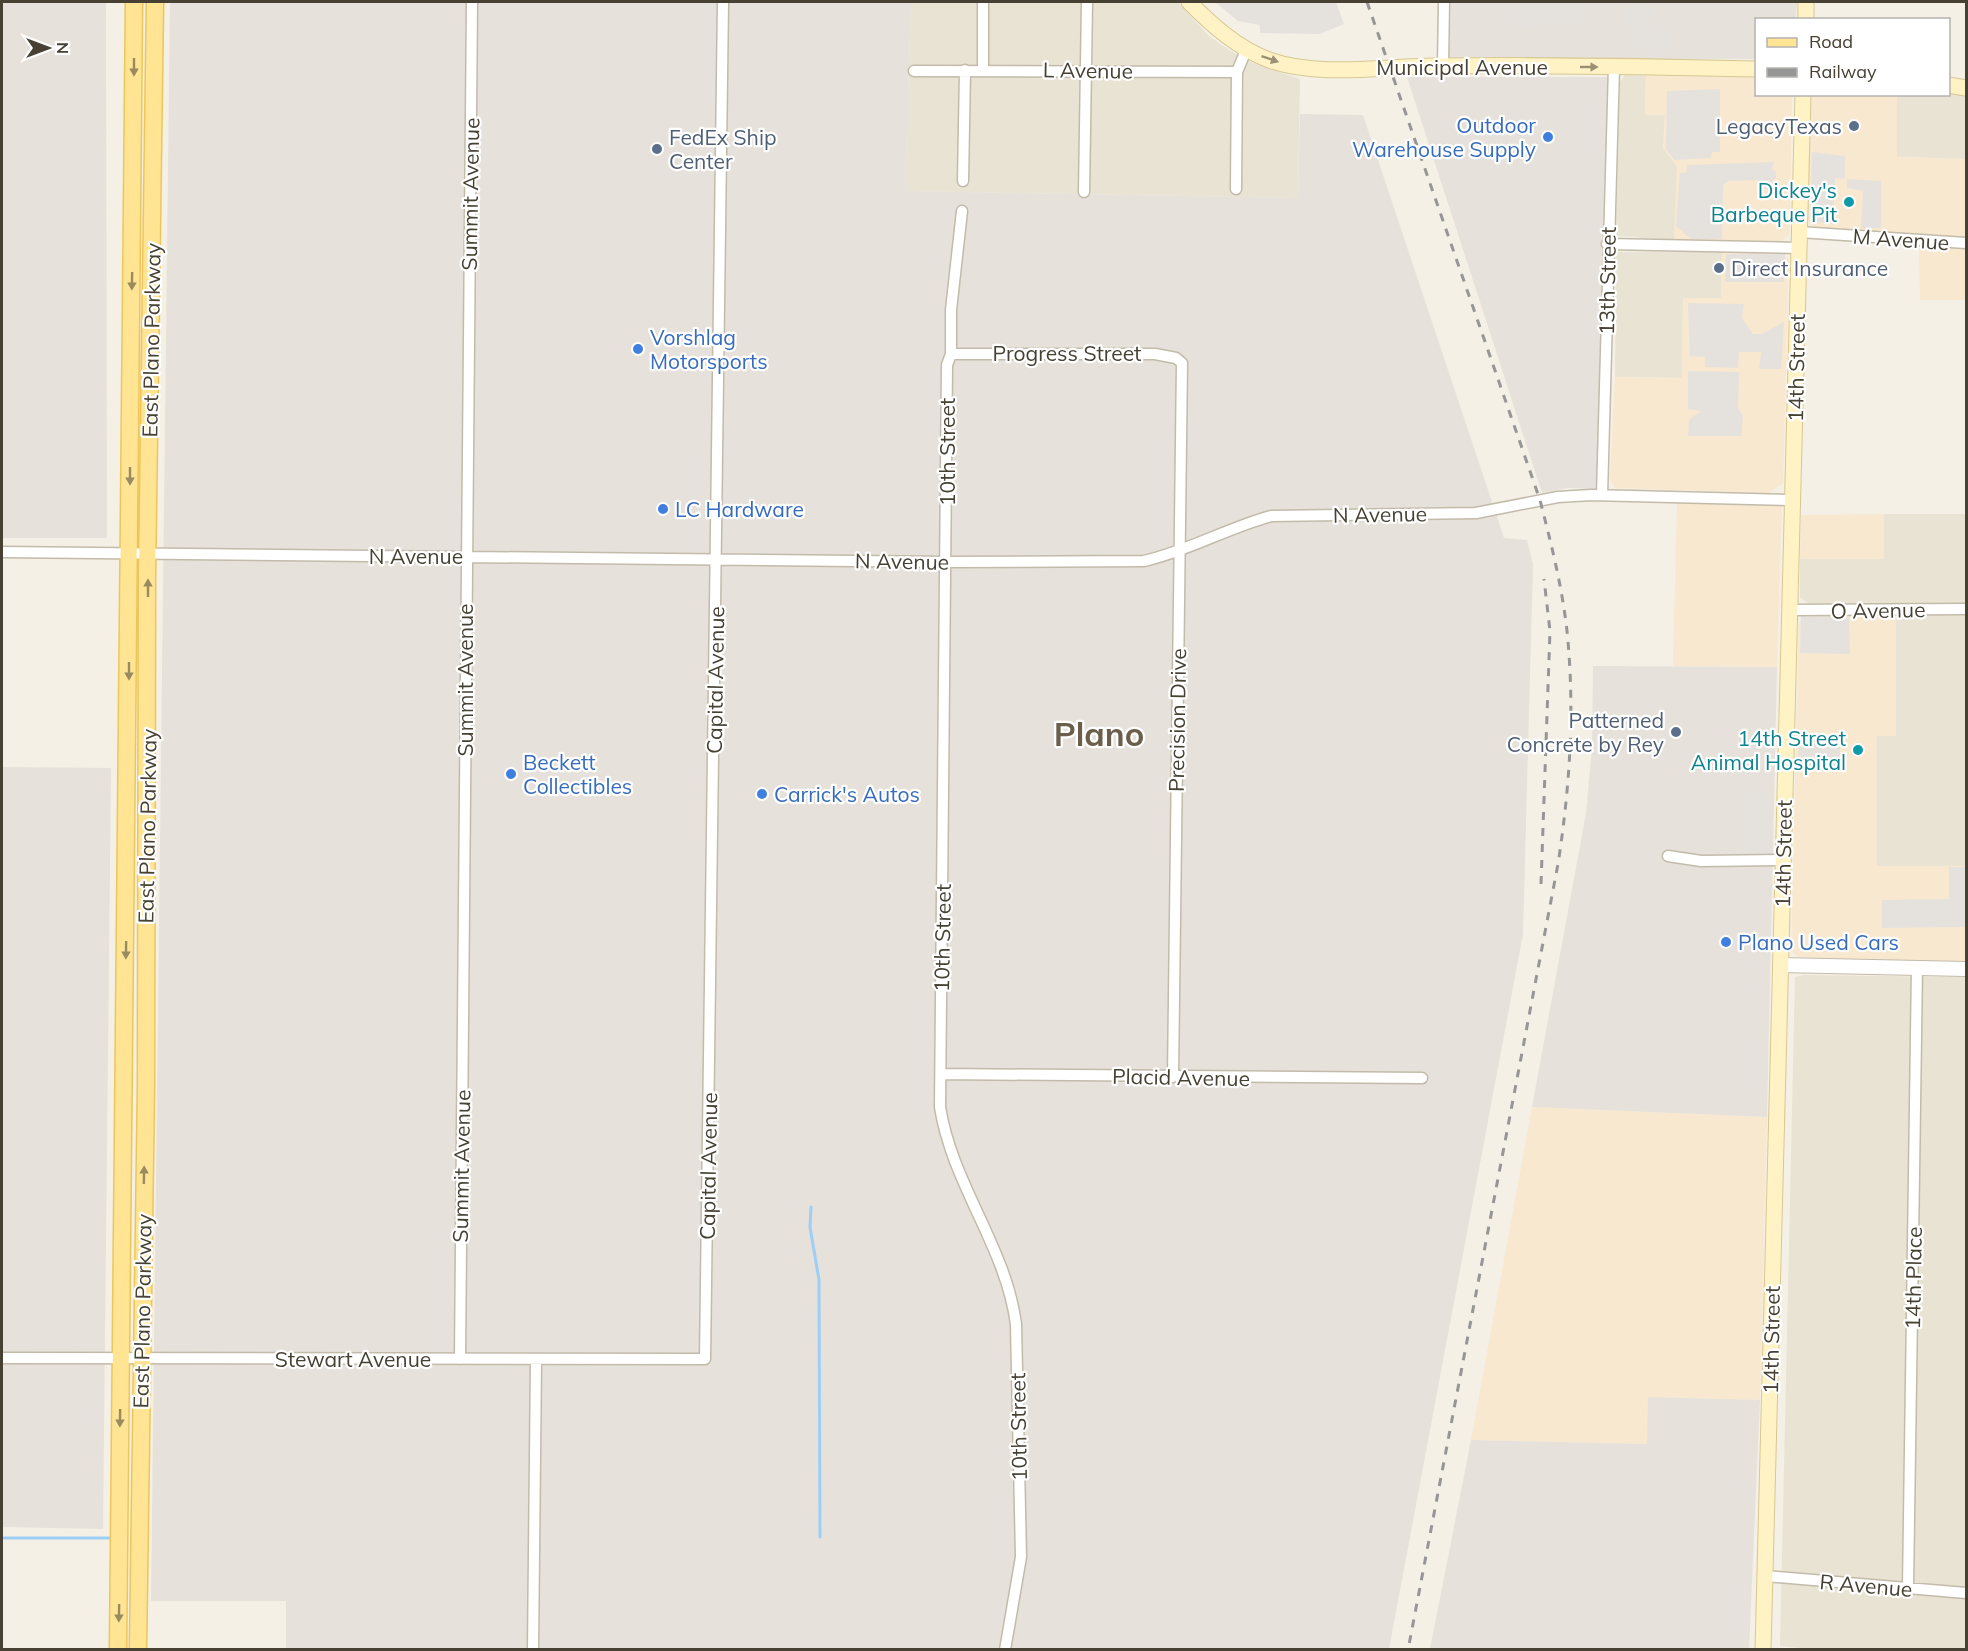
<svg xmlns="http://www.w3.org/2000/svg" width="1968" height="1651" font-family="Mulish,sans-serif">
<style>
.residential{fill:#e9e3d3}
.commercial{fill:#f8e8cf}
.industrial{fill:#e6e1da}
.parking{fill:#e5e2de}
.lines{fill:none;stroke-linecap:round;stroke-linejoin:round}
.stream{stroke:#9dcff6;stroke-width:3}
.minor-casing{stroke:#c3bbaa;stroke-width:13}
.tertiary-casing{stroke:#c3bbaa;stroke-width:16}
.secondary-casing{stroke:#d7c792;stroke-width:17}
.primary-casing{stroke:#edc65b;stroke-width:19}
.minor{stroke:#fff;stroke-width:10}
.tertiary{stroke:#fff;stroke-width:14}
.secondary{stroke:#fff3c5;stroke-width:15}
.primary{stroke:#ffe494;stroke-width:16}
.rail{stroke:#969696;stroke-width:3;stroke-dasharray:8 8;stroke-linecap:butt}
.oneway{fill:#9a9175}
.oneway2{fill:#9a8a5f}
.service-dot{fill:#5c6f8a;stroke:#fff;stroke-width:2}
.shop-dot{fill:#3f7fe0;stroke:#fff;stroke-width:2}
.culture-dot{fill:#0f9aa8;stroke:#fff;stroke-width:2}
.labels{text-anchor:middle;dominant-baseline:central;stroke-width:4.5;stroke-linejoin:round;paint-order:stroke}
.street-label{font-size:21px;fill:#474134;stroke:#fff}
.shop-label{font-size:21px;fill:#366cbe;stroke:#fff;text-anchor:start}
.service-label{font-size:21px;fill:#4e5e75;stroke:#fff;text-anchor:end}
.culture-label{font-size:21px;fill:#0d838f;stroke:#fff;text-anchor:end}
.town-label{font-size:33px;font-weight:bold;fill:#6b5f4b;stroke:#fff}
</style>
<rect width="100%" height="100%" fill="#f4f0e6"/>
<!-- residential -->
<path class="residential" d="M911,2h267l31,34 20,14 24,13 47,16 -2,119 -393,-7z
M1627,72l19,1 -1,42h20l-2,33 14,18 -2,74 -59,-4 4,-154z
M1949,93l17,2v64l-69,-2v-62z
M1616,252h106l-1,46h-38l-1,80 -67,-1z
M1884,514h82v90h-157l-9,-6v-39h84z
M1896,615h70v251h-89v-130l19,-1z
M1804,975l162,2v672l-146,1 -40,-4 15,-669z"/>
<!-- commercial -->
<path class="commercial" d="M1646,73l110,1v20l36,1 -2,139 -10,9 -106,-4 3,-73 -14,-18 2,-33h-20z
M1811,95h86v62l69,2v78l-153,-10 -7,-9z
M1919,243l47,2v55h-46z
M1780,251l9,8 -6,224 -14,10 -154,-5 -5,-9 5,-102 67,1 1,-80h38l1,-46z
M1677,498l105,2 -5,167 -104,-1z
M1884,514v45h-84l1,-44z
M1808,615h88v121h-19v130h89v98l-168,-7 -7,-6 8,-329z
M1532,1107l235,10 -7,283 -112,-3v47l-177,-4z"/>
<!-- industrial -->
<path class="industrial" d="M2,2h104l1,536h-105z
M170,2h741l-6,189 393,7 2,-84 63,1 141,423 23,2 6,24 -10,370 -134,715 -1103,1v-49h-135z
M1451,2h346l-1,17 -40,1v39l-307,-1z
M1407,77h201l-11,412 -30,-1 -25,5z
M1593,666l184,1 -10,450 -235,-10 54,-294 6,-65z
M2,767l109,1 -8,761 -101,-2z
M1648,1397l112,3 -11,249h-319l41,-209 176,4z"/>
<!-- parking -->
<path class="parking" d="M1215,2h121l8,22 -24,10 -60,-1v-8l-22,-4z
M1508,2h75l-2,29 -17,-8h-26l-2,7 -28,-2z
M1626,2h27l-1,26h21l-7,26h-18l-1,-6 -20,-3z
M1720,89v63h-8l-1,6 -37,2 -8,-11 1,-58z
M1812,152l33,4v23l-10,-1 -2,46 -18,-2 -5,-5z
M1774,162l-2,8 4,1v7l-3,3 4,17 -20,-18 -28,1 -6,4 -1,54h-31l-15,-13 4,-53 7,-1v-7z
M1847,179l34,2v47h-20l2,-37 -16,-3z
M1726,254h59l-1,28h-59z
M1688,303l56,1 -2,14 11,16h9l22,-12 -3,47h-22l2,-17h-22l-1,16 -33,-1v-10l-15,-1z
M1688,371l51,1 -1,36 5,8 -2,20h-53l1,-16 12,-9 -13,-2z
M1801,616l48,1 1,37 -50,-1z
M1799,736h41v29h-42z
M1770,786v68l-27,-1 2,-66z
M1949,867h17v60l-84,1v-28l67,-1z"/>
<g class="lines">
<!-- stream -->
<path class="stream" d="M811,1207l-1,20 9,53 1,257
M2,1538h107"/>
<!-- minor casing -->
<g class="minor-casing">
<path id="minor" d="M983,2v67
M1443,66l1,-64
M914,71l323,1 9,-22
M963,181l2,-111
M1236,189l1,-117
M1084,192l3,-190
M962,211l-11,99v44l-4,11 -7,742c12,77 66,140 76,217l5,233 -16,93
M1799,232l167,11
M1607,244l192,4
M951,354h204l21,4 6,5 -9,714
M1602,495l12,-428
M2,552l945,10 197,-1c44,-10 83,-33 127,-45l205,-3 82,-16 33,-2 201,5
M1790,610l176,-1
M1668,856l33,5 82,-1
M941,1074l481,4
M2,1358l703,1 18,-1357
M460,1359l12,-1357
M1765,1576l201,17
M1908,1588l9,-621
M533,1650l3,-291"/>
</g>
<!-- tertiary casing -->
<g class="tertiary-casing">
<path id="tertiary" d="M1780,965l186,4"/>
</g>
<!-- secondary casing -->
<g class="secondary-casing">
<path id="secondary" d="M1189,2c23,23 48,46 80,58 52,18 114,6 168,6 106,-1 213,0 319,3
M1806,20v-18
M1948,85l18,3
M1763,1650l40,-1556"/>
</g>
<!-- primary casing -->
<g class="primary-casing">
<path id="primary" d="M118,1650l16,-1648
M138,1650l8,-564 1,-508 8,-576"/>
</g>
<!-- minor -->
<use href="#minor" class="minor"/>
<!-- tertiary -->
<use href="#tertiary" class="tertiary"/>
<!-- secondary -->
<use href="#secondary" class="secondary"/>
<!-- primary -->
<use href="#primary" class="primary"/>
<!-- rail -->
<path class="rail" d="M1367,2l173,498c11,43 22,86 27,131 8,78 3,155 -9,233l-150,786
M1541,884l9,-253 -6,-52"/>
</g>
<!-- one-way arrows -->
<defs><path id="oneway-solid" d="M-6-.8H1V-3.2L6.5 0L1 3.2V.8H-6Z" transform="scale(1.5)"/></defs>
<g class="oneway">
<use href="#oneway-solid" transform="translate(1270 59) rotate(19)"/>
<use href="#oneway-solid" transform="translate(1589 67)"/>
</g>
<g class="oneway2">
<use href="#oneway-solid" transform="translate(134 67) rotate(90)"/>
<use href="#oneway-solid" transform="translate(132 281) rotate(91)"/>
<use href="#oneway-solid" transform="translate(130 476) rotate(90)"/>
<use href="#oneway-solid" transform="translate(148 588) rotate(-90)"/>
<use href="#oneway-solid" transform="translate(129 671) rotate(90)"/>
<use href="#oneway-solid" transform="translate(126 950) rotate(91)"/>
<use href="#oneway-solid" transform="translate(144 1175) rotate(-89)"/>
<use href="#oneway-solid" transform="translate(120 1418) rotate(91)"/>
<use href="#oneway-solid" transform="translate(119 1613) rotate(91)"/>
</g>
<!-- markers -->
<g class="service-dot">
<circle cx="1854" cy="126" r="6"/>
<circle cx="657" cy="149" r="6"/>
<circle cx="1719" cy="268" r="6"/>
<circle cx="1676" cy="732" r="6"/>
</g>
<g class="shop-dot">
<circle cx="1548" cy="137" r="6"/>
<circle cx="638" cy="349" r="6"/>
<circle cx="663" cy="509" r="6"/>
<circle cx="511" cy="774" r="6"/>
<circle cx="762" cy="794" r="6"/>
<circle cx="1726" cy="942" r="6"/>
</g>
<g class="culture-dot">
<circle cx="1849" cy="202" r="6"/>
<circle cx="1858" cy="750" r="6"/>
</g>
<g class="labels">
<!-- street labels -->
<g class="street-label">
<text x="1462" y="67">Municipal Avenue</text>
<text transform="translate(1088 70) rotate(1)">L Avenue</text>
<text transform="translate(470 194) rotate(-89)">Summit Avenue</text>
<text transform="translate(1901 239) rotate(4)">M Avenue</text>
<text transform="translate(1607 281) rotate(-89)">13th Street</text>
<text transform="translate(151 340) rotate(-89)">East Plano Parkway</text>
<text x="1067" y="353">Progress Street</text>
<text transform="translate(1796 368) rotate(-89)">14th Street</text>
<text transform="translate(947 452) rotate(-90)">10th Street</text>
<text transform="translate(1380 514) rotate(-1)">N Avenue</text>
<text x="416" y="556">N Avenue</text>
<text transform="translate(902 561) rotate(1)">N Avenue</text>
<text transform="translate(1878 610) rotate(-1)">O Avenue</text>
<text transform="translate(465 680) rotate(-90)">Summit Avenue</text>
<text transform="translate(715 680) rotate(-89)">Capital Avenue</text>
<text transform="translate(1177 720) rotate(-89)">Precision Drive</text>
<text transform="translate(147 826) rotate(-89)">East Plano Parkway</text>
<text transform="translate(1783 854) rotate(-89)">14th Street</text>
<text transform="translate(942 938) rotate(-89)">10th Street</text>
<text transform="translate(1181 1077) rotate(1)">Placid Avenue</text>
<text transform="translate(461 1166) rotate(-89)">Summit Avenue</text>
<text transform="translate(708 1166) rotate(-89)">Capital Avenue</text>
<text transform="translate(1913 1278) rotate(-89)">14th Place</text>
<text transform="translate(142 1311) rotate(-89)">East Plano Parkway</text>
<text transform="translate(1771 1340) rotate(-89)">14th Street</text>
<text x="353" y="1359">Stewart Avenue</text>
<text transform="translate(1018 1427) rotate(-91)">10th Street</text>
<text transform="translate(1866 1585) rotate(5)">R Avenue</text>
</g>
<!-- shop labels -->
<g class="shop-label">
<text x="1536" y="125" text-anchor="end">Outdoor<tspan x="1536" dy="24">Warehouse Supply</tspan></text>
<text x="650" y="337">Vorshlag<tspan x="650" dy="24">Motorsports</tspan></text>
<text x="675" y="509">LC Hardware</text>
<text x="523" y="762">Beckett<tspan x="523" dy="24">Collectibles</tspan></text>
<text x="774" y="794">Carrick's Autos</text>
<text x="1738" y="942">Plano Used Cars</text>
</g>
<!-- service labels -->
<g class="service-label">
<text x="1842" y="126">LegacyTexas</text>
<text x="669" y="137" text-anchor="start">FedEx Ship<tspan x="669" dy="24">Center</tspan></text>
<text x="1731" y="268" text-anchor="start">Direct Insurance</text>
<text x="1664" y="720">Patterned<tspan x="1664" dy="24">Concrete by Rey</tspan></text>
</g>
<!-- culture labels -->
<g class="culture-label">
<text x="1837" y="190">Dickey's<tspan x="1837" dy="24">Barbeque Pit</tspan></text>
<text x="1846" y="738">14th Street<tspan x="1846" dy="24">Animal Hospital</tspan></text>
</g>
<!-- town labels -->
<g class="town-label">
<text x="1099" y="733">Plano</text>
</g>
</g>
<!-- border -->
<rect width="1968" height="1651" fill="none" stroke="#474134" stroke-width="6"/>
<!-- legend -->
<rect x="1755" y="18" width="195" height="78" fill="#ffffff" stroke="#b5b3ae" stroke-width="1.5"/>
<rect x="1767" y="38" width="30" height="9" fill="#ffe494" stroke="#b5b3ae" stroke-width="1.5"/>
<text x="1809" y="48" font-size="18" fill="#474134">Road</text>
<rect x="1767" y="68" width="30" height="9" fill="#969696" stroke="#b5b3ae" stroke-width="1.5"/>
<text x="1809" y="78" font-size="18" fill="#474134">Railway</text>
<!-- north arrow -->
<g transform="translate(48 48) rotate(90)" stroke="#ffffff" stroke-width="4.5" paint-order="stroke">
<path d="M0-4.5L10 22L0 15L-10 22Z" fill="#474134"/>
<text y="-9" font-size="16" font-weight="bold" text-anchor="middle" fill="#474134">N</text>
</g>
</svg>
